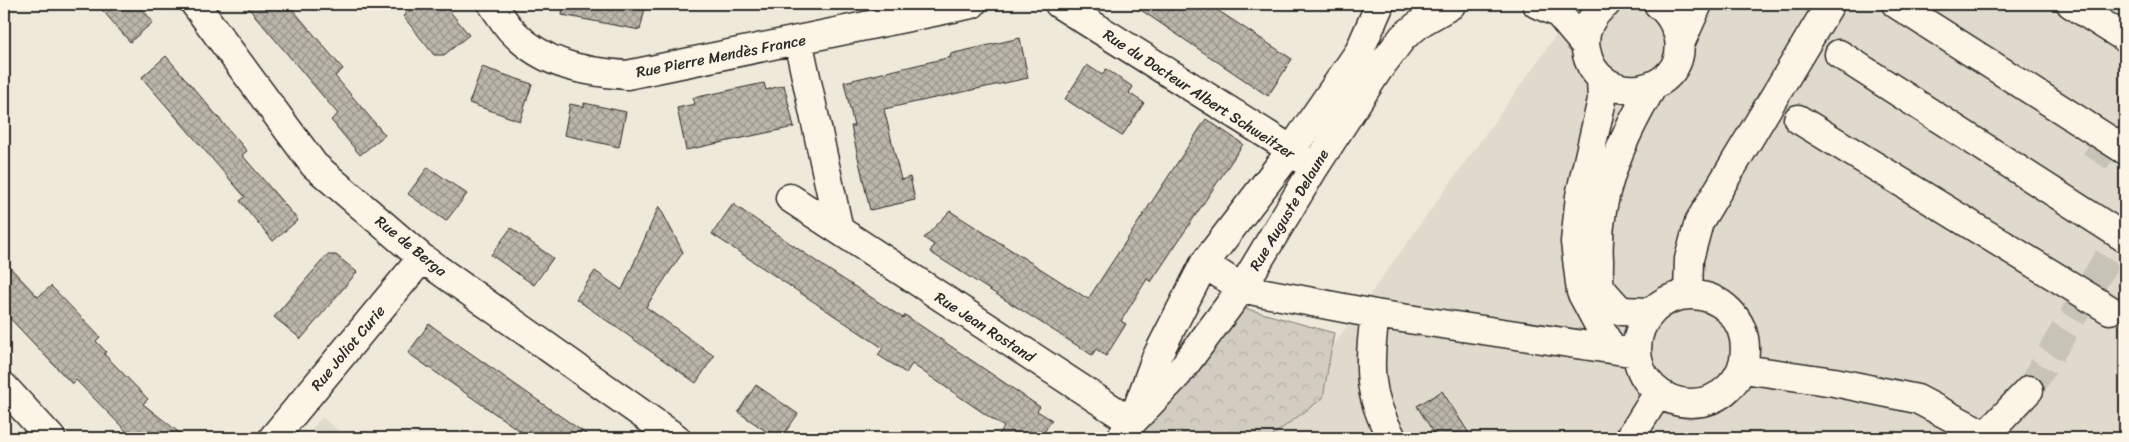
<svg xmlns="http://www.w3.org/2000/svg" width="2129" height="442" font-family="Sriracha,sans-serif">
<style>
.built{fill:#e0dacc}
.park{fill:url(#park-crowns);stroke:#7e7c76}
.building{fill:url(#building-cross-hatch);stroke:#2b2b2b}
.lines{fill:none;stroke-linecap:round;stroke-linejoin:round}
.minor-tunnel{stroke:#c8c3b7;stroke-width:28;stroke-dasharray:28 14;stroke-linecap:butt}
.minor-casing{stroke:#2b2b2b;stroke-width:31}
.minor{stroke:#fcf5e5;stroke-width:28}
.labels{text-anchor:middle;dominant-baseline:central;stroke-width:4;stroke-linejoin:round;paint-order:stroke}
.street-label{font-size:15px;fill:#2b2b2b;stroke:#fcf5e5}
</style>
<defs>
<pattern id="park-crowns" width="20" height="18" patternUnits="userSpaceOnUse" patternTransform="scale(1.25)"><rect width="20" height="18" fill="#d2cdc0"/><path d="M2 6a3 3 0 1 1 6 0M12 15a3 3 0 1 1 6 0" fill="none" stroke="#b4b0a5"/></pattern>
<pattern id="building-cross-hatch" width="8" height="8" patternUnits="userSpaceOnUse" patternTransform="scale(1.25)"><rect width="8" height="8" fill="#bcb7ac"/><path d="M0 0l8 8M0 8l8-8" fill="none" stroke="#99958c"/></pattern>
</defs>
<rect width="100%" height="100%" fill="#efe9da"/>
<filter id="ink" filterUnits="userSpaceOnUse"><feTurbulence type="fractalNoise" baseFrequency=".02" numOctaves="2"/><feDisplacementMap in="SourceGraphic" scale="10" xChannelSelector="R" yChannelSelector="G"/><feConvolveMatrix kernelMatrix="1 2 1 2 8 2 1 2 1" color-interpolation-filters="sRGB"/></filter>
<g filter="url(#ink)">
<!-- built -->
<path class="built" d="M1579,4h546v434h-856l54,-40 9,-51z
M322,417l25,21h-43z"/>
<!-- park -->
<path class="park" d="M1240,307l94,26 -11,65 -54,40h-130l16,-25z"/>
<!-- building -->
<path class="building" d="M97,4h41l15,18 -23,20z
M245,4h43l55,65 -8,7 50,59 -25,20 -29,-35 7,-6z
M419,4h25l25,31 -25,20h-10l-31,-39z
M563,4h83l-6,26 -78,-15z
M1132,4h76l84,55 -24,37z
M1020,38l8,40 -144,31 17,71 9,-3 5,23 -45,10 -19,-84h3l-10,-44 107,-25 -1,-3z
M166,56l81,95 -5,4 56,65 -25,21 -33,-40 5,-4 -101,-117 -2,-3z
M1087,65l15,10 4,-6 27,18 -4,6 15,10 -22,33 -57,-37z
M482,67l50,17 -12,37 -51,-18z
M764,83l2,7 18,-5 10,42 -108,23 -9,-42 18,-4 -2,-6z
M584,103l42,9 -7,35 -55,-12 6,-31 14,3z
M1206,119l37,25 -92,138 -4,-3 -26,42 5,3 -20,32 -10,-7 -4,6 -162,-103 4,-7 -10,-7 26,-27 138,88z
M428,167l39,27 -21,27 -38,-27z
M733,204l93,64 77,50 2,-3 135,92 -3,4 15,9 -12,18h-44l8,-11 -92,-63 -6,9 -28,-18 5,-7 -171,-114z
M659,206l24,46 -37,55 68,49 -18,27 -120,-84 19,-28 27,19z
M511,228l42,30 -19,27 -43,-30z
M327,255h9l21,17 -56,67 -27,-22z
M4,261l34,36 13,-11 49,51 -4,4 10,11 -2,2 44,45 -5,5 43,34h-53l-57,-58 -4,4 -68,-72z
M429,324l124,87 39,27h-62l-122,-85z
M756,385l42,29 -17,24h-5l-38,-26z
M1442,391l30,47h-35l-20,-32z"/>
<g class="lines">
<!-- minor-tunnel -->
<path class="minor-tunnel" d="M2091,142l34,23
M2029,390l96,-161"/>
<!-- minor casing -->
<g class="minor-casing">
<path id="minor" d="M195,4l119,161 108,93 254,180
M492,4c7,9 13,20 21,28 31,33 72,40 114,43l345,-71
M1059,4l220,138 27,20
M1537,4l21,9 27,32
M1606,4c-14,10 -24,28 -20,46 11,61 102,46 93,-11 -3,-15 -9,-26 -21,-35
M1896,4l229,146
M2071,4l54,34
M798,40l41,190
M1680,44l18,-40
M1839,54l286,184
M1601,79l1,21 -22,96 -5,46 6,50 30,56
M1798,119l312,191
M790,198l342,224
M1204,264l38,24 18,4 115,22 262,39
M1637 349a54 54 0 1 1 108 0a54 54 0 1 1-108 0Z
M1688,295l1,-36 10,-37 131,-218
M1651,312l-30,-1c-6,-7 -15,-15 -20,-23 -3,-7 -2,-19 -2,-27 -4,-63 22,-122 54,-175
M1375,314c-6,50 -9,79 17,124
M1743,369l91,13 83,17 74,39
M4,387l47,51
M1136,412l20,-54 48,-94 86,-112 69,-100 21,-48
M1986,435l43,-45
M273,438l149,-180
M1121,438l11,-16 46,-48 64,-86 72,-120 64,-98 25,-33 20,-16 28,-16
M1630,438l28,-45"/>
</g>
<!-- minor -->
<use href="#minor" class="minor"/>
</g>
</g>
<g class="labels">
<!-- street labels -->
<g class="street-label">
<text transform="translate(721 56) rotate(-11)">Rue Pierre Mendès France</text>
<text transform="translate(1199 94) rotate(33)">Rue du Docteur Albert Schweitzer</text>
<text transform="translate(1289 210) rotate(-59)">Rue Auguste Delaune</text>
<text transform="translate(411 246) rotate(39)">Rue de Berga</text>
<text transform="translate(985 327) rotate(33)">Rue Jean Rostand</text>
<text transform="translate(348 348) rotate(-50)">Rue Joliot Curie</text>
</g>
</g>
<!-- margin -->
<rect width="2129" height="442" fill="none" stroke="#fcf5e5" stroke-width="20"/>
<rect x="10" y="10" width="2109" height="422" fill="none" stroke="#2b2b2b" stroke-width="2" filter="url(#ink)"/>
</svg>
